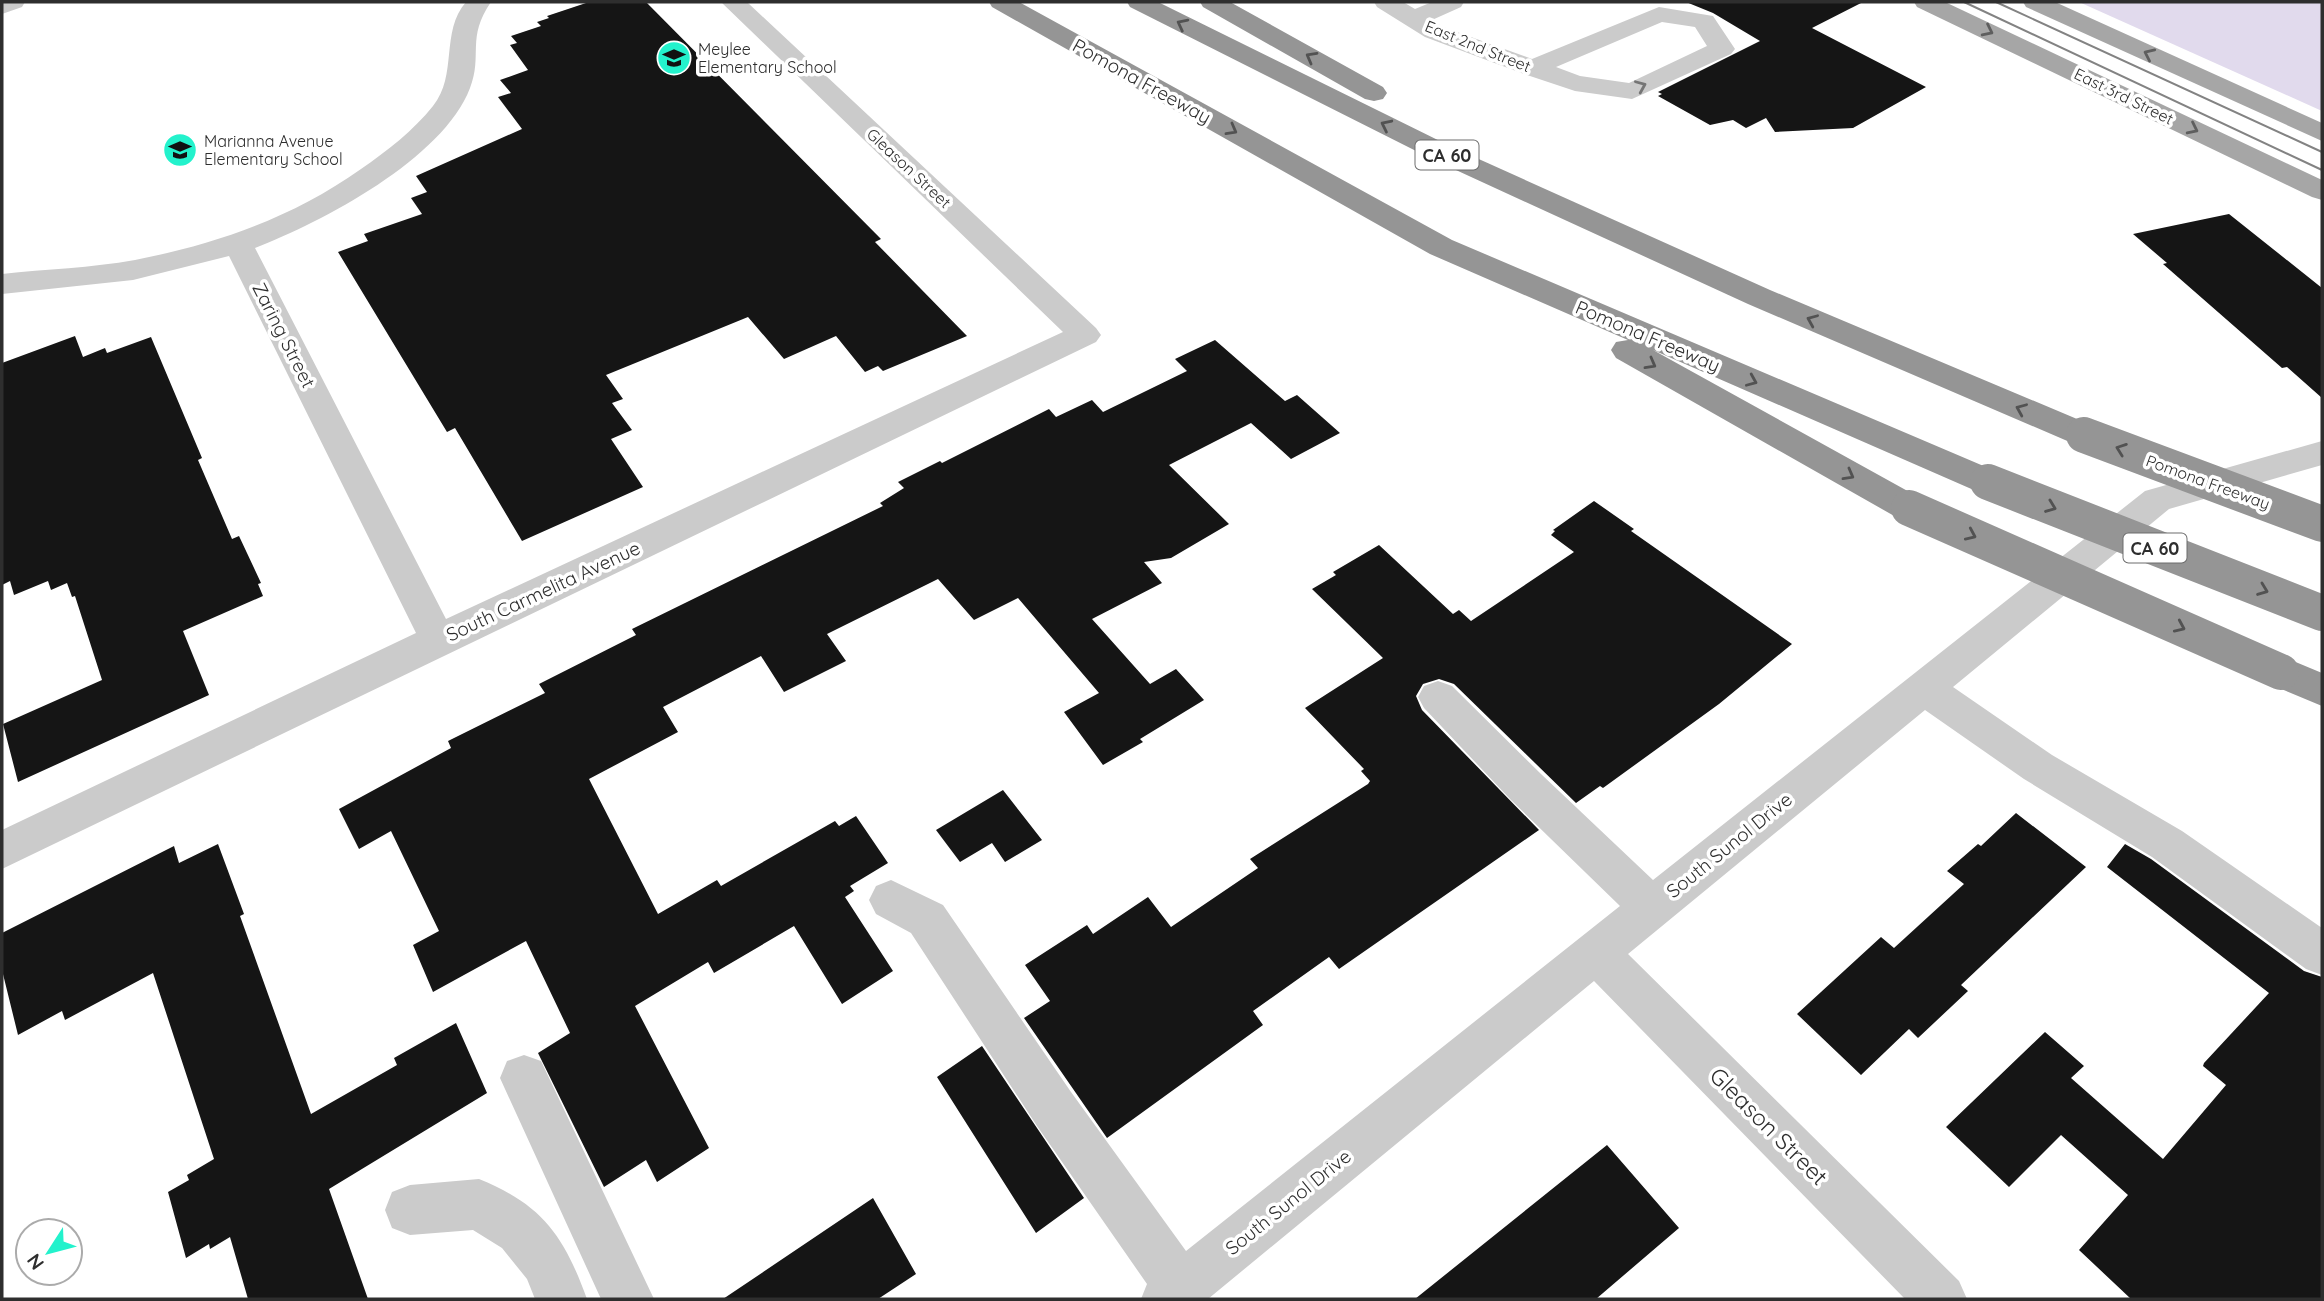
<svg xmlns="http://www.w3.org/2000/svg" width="2324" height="1301" font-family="Quicksand,sans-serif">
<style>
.green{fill:#e1daed}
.building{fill:#151515}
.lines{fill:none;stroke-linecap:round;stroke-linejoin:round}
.minor{fill:#cbcbcb;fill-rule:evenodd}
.major{fill:#a6a6a6;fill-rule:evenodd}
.highway{fill:#959595;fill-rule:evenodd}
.tram{stroke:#838383;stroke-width:2}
.highway-bridge{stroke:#959595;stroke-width:36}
.oneway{stroke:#525252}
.oneway2{stroke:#5e5e5e}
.oneway3{stroke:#757575}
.labels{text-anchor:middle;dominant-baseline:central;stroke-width:7;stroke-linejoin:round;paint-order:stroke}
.far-street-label{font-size:16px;fill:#2e2e2e;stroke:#fff}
.far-poi-label{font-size:16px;fill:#2e2e2e;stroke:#fff;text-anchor:start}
.shield{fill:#fff;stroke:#6d6d6d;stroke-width:2}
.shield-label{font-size:18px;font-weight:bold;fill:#2e2e2e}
.street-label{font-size:19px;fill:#2e2e2e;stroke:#fff}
.near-street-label{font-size:23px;fill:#2e2e2e;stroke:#fff}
</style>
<rect width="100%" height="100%" fill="#fff"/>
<!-- green -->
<path class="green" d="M2079,2h243v109z"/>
<!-- building -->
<path class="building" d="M589,2h57l235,237 -6,3 92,94 -84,35 -5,-5 -13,6 -29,-36 -52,23 -36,-42 -142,58 17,24 -11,4 20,27 -21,9 32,48 -121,54 -67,-113 -8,4 -109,-180 30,-11 -4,-7 58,-20 -11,-16 16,-6 -11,-16 106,-47 -24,-32 13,-4 -11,-13 28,-10 -18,-25 7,-2 -6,-7 30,-10 -4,-4 12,-4 -2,-2z
M1686,2h177l-51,26 114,59 -73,41 -78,4 -9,-14 -20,10 -13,-8 -23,5 -52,-29 4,-2 -4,-2 102,-51 -47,-28z
M2229,214l93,74v110l-35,-31 -5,1 -119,-104 4,-1 -34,-29z
M75,336l8,21 22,-9 2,5 44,-16 51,121 -4,2 34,79 7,-3 22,47 -3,1 5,12 -80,35 26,64 -191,87 -15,-58 99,-44 -27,-84 -3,1 -5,-14 -16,7 -3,-9 -34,14 -4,-14 -8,4v-222z
M1215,340l70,61 12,-6 43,38 -49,26 -40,-36 -82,42 60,59 -58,34 -27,4 18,21 -70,36 58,65 26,-15 28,31 -64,39 3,3 -40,23 -39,-53 35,-19 -81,-95 -44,22 -36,-41 -111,55 19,27 -62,31 -23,-36 -98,51 15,25 -89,47 69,135 59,-34 4,6 114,-65 4,5 17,-10 32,47 -38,23 4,5 -9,6 48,74 -51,33 -48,-78 -80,47 -6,-11 -73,44 74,142 -52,34 -11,-22 -42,27 -66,-134 32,-20 -44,-92 -93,51 -20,-47 26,-14 -48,-100 -32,18 -20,-40 112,-61 -3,-7 97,-48 -6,-9 97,-49 -4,-6 251,-123 -3,-3 24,-15 -6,-6 42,-21 2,2 107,-54 7,8 36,-17 11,12 84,-41 -12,-12z
M1594,501l40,28 -3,2 161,113 -73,60 -116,84 -3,-2 -24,17 -122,-119 -15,-5 -16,5 -7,12 6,14 117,120 -200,139 -10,-12 -76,54 10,14 -156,113 -83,-120 26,-17 -25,-36 62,-40 6,9 55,-37 23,30 87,-59 -8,-9 118,-75 2,-3 -9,-10 3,-2 -59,-61 78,-50 -71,-69 24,-14 -3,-3 46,-27 74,69 6,-4 12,11 103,-69 -23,-17 4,-4 -2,-1z
M1003,790l39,50 -37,22 -13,-19 -32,19 -24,-32z
M2016,813l70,54 -125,118 7,6 -50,47 -9,-9 -48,46 -64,-61 84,-77 13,11 70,-64 -17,-13 31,-27 3,2z
M218,844l26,70 -4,2 71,198 86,-49 -3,-7 62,-35 31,70 -158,96 39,110h-120l-18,-62 -20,12 -1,-5 -23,14 -18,-66 21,-12 -2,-5 27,-16 -61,-186 -88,47 -3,-9 -44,24 -16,-65v-37l172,-87 5,17z
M2125,844l26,15 153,112 18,6v322h-191l-52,-49 49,-55 -67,-60 -52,52 -63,-60 99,-95 39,34 -13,12 92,81 63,-74 -23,-19 1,-3 65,-70 -162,-126z
M982,1046l102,152 -48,35 -99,-156z
M1607,1145l72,83 -83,71h-181z
M873,1198l43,76 -38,25h-155z"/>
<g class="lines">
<!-- minor -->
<path class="minor" d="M2,2h23l-3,5 -20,7z
M466,2h25c-25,36 -8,53 -21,86 -27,71 -148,134 -215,160l191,371 617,-287 -342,-330h26l349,326 5,7 -5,7 -1094,527v-39l414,-197 -187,-377 -96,24 -131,14v-20c44,-5 89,-6 133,-14 81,-16 157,-42 226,-91 26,-18 52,-38 72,-63 25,-31 7,-74 33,-104z
M1374,2h29l12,7 17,-7h32l-3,5 -29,13 11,7 89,32 127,-52 54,9 22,33 -4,5 -99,45 -57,-8 -51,-17 -99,-37 -48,-30zM1662,22l33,5 12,19 -78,37 -49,-7 -24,-9z
M2322,441v24l-153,44 -216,178 99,68 130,76 140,97v47l-16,-6 -154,-112 -128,-78 -99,-69 -297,244 331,327 8,18h-62l-311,-318 -386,318h-67l6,-15 -110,-158 -126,-193 -35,-19 -7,-14 7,-14 15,-6 52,25 128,187 115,159 434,-345 -109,-106 -87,-92 -6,-11 6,-11 14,-5 14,5 89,88 112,106 492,-389z
M524,1055l17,6 113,238h-53l-101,-221 7,-17z
M479,1179c64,26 85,57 108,120h-52l-8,-20 -25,-31 -29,-18 -63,5 -18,-7 -7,-18 7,-18 18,-7z"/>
<!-- major -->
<path class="major" d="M1914,2h31l377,178v20l-10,-3 -395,-190z
M2023,2h32l267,121v18l-296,-134z"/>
<!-- highway -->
<path class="highway" d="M989,2h30l433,238 548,233 5,9 -5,9 -12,4 -12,-4 -323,-141 269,149 5,9 -5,9 -13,4 -13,-4 -280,-159 -5,-8 5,-8 12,-2 -198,-86 -438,-247z
M1127,2h31l294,145 318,143 326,137 5,8 -5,8 -12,4 -12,-4 -324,-139 -316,-145 -302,-152z
M1200,2h30l153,85 4,6 -4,6 -9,2 -9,-2 -162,-92z
M2281,656l41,17v33l-55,-23 -5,-11 5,-11z"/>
<!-- tram -->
<path class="tram" d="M1964,2l358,168
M1996,2l326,150"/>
<!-- highway-bridge -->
<path class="highway-bridge" d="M2084,435l238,89
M1988,482l334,131
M1909,508l372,164"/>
</g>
<!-- one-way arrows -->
<defs><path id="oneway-chevron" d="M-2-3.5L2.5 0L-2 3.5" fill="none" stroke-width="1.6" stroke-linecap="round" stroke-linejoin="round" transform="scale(1.75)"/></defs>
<g class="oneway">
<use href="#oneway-chevron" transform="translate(1182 24) rotate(-153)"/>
<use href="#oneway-chevron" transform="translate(1311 57) rotate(-151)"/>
<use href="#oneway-chevron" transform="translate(1386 125) rotate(-154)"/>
<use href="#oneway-chevron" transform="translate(1232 130) rotate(29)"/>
<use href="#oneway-chevron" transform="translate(1812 320) rotate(-157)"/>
<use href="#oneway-chevron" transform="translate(1651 364) rotate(29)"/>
<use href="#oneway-chevron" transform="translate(1752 381) rotate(23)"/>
<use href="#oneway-chevron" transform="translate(2021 409) rotate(-157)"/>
<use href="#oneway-chevron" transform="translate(2121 449) rotate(-160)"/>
<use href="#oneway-chevron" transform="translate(1849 475) rotate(29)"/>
<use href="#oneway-chevron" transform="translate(2051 507) rotate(21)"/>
<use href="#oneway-chevron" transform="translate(1971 535) rotate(24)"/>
<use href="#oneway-chevron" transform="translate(2263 590) rotate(21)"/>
<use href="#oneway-chevron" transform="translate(2180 627) rotate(24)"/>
</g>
<g class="oneway2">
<use href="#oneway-chevron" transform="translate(1988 31) rotate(26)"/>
<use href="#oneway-chevron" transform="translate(2149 54) rotate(-155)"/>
<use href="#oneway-chevron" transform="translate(2193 129) rotate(26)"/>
</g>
<use class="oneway3" href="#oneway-chevron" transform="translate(1641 86) rotate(-23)"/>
<!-- icons -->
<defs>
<g id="school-disc" transform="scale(1.75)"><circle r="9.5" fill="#23f2cc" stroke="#fff"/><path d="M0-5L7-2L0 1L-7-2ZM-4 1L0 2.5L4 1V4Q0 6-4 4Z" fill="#111"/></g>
</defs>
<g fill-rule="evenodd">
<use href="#school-disc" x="674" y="58"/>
<use href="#school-disc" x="180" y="150"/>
</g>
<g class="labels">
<!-- far-street labels -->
<g class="far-street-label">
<text transform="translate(1478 46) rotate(22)">East 2nd Street</text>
<text transform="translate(2124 96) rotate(26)">East 3rd Street</text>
<text transform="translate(909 168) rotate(43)">Gleason Street</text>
<text transform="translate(2208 482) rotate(20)">Pomona Freeway</text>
</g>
<!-- far-poi labels -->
<g class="far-poi-label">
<text x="698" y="49">Meylee<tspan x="698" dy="18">Elementary School</tspan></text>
<text x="204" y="141">Marianna Avenue<tspan x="204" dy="18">Elementary School</tspan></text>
</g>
<!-- shield labels -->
<g class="shield">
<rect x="1415.5" y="140.5" width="63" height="29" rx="5"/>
<rect x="2123.5" y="533.5" width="63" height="29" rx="5"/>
</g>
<g class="shield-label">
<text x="1447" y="155">CA 60</text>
<text x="2155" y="548">CA 60</text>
</g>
<!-- street labels -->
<g class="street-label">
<text transform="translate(1142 81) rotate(29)">Pomona Freeway</text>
<text transform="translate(284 335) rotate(63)">Zaring Street</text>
<text transform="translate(1648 336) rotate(23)">Pomona Freeway</text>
<text transform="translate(543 591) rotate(-25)">South Carmelita Avenue</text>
<text transform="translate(1729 845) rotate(-39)">South Sunol Drive</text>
<text transform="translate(1288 1202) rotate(-39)">South Sunol Drive</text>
</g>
<!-- near-street labels -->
<g class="near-street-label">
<text transform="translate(1769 1126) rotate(45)">Gleason Street</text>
</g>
</g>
<!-- border -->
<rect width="2324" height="1301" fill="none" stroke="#2e2e2e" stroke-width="7"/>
<!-- north arrow -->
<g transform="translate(49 1252) rotate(234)"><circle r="33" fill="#ffffff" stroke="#ababab" stroke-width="2"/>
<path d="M0-5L12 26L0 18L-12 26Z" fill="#23f2cc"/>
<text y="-10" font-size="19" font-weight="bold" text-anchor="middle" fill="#2e2e2e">N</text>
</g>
</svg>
